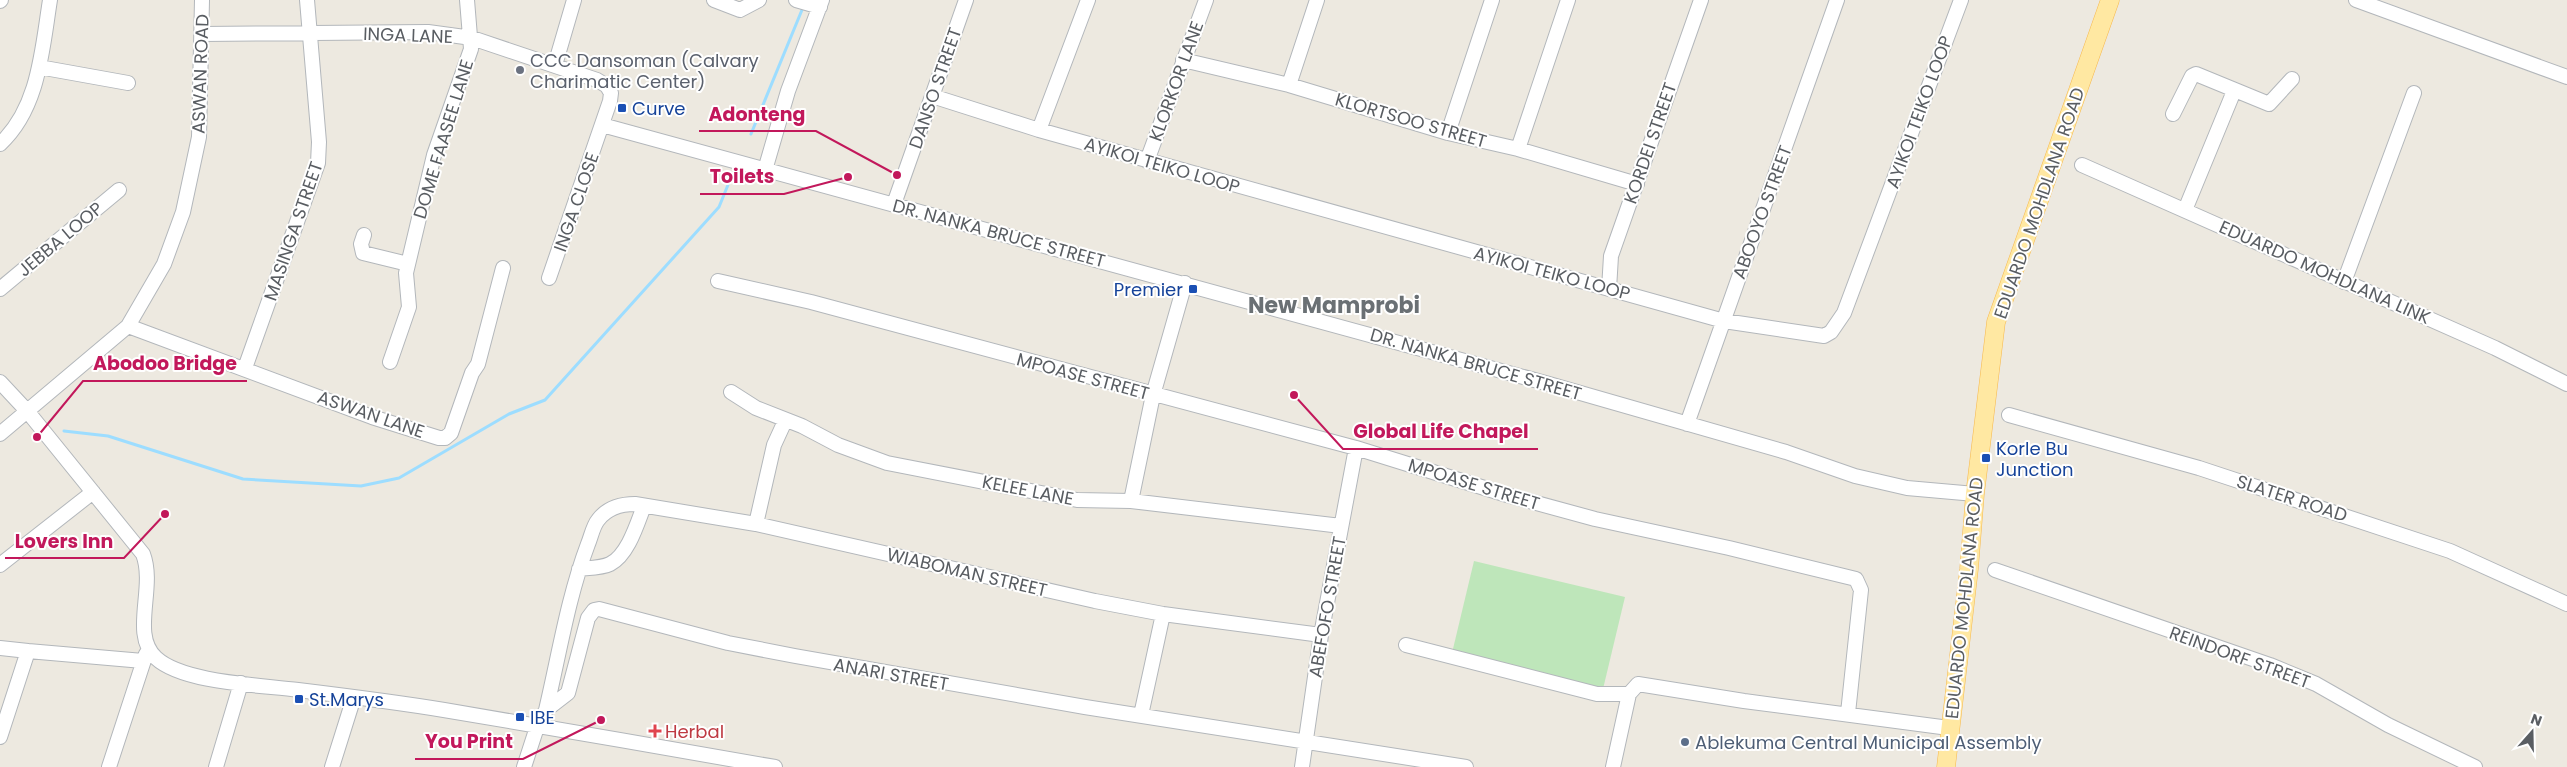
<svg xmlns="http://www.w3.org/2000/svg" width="2567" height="767" font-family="Poppins,sans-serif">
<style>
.park{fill:#bee6ba}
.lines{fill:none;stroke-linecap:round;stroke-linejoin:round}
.stream{stroke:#9dddff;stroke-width:3}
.minor-casing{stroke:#b3b7bb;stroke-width:16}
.major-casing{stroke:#f7b94e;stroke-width:19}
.minor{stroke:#fff;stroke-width:14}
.major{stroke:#ffe8a2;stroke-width:18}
.worship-dot{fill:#6b7280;stroke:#fff;stroke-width:2}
.transit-dot{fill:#1a4fb4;stroke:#fff;stroke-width:2}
.health-dot{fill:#e0444e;stroke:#fff;stroke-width:2}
.service-dot{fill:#5c6f8a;stroke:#fff;stroke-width:2}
.labels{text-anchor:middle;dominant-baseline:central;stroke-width:4;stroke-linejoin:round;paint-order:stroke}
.street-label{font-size:18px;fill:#595d62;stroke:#fff}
.worship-label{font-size:18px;fill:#5b616d;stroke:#fff;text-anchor:start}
.transit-label{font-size:18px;fill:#164399;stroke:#fff;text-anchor:start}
.health-label{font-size:18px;fill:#be3a42;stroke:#fff;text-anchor:start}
.service-label{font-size:18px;fill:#4e5e75;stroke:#fff;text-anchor:start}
.district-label{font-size:22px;font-weight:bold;fill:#6a7074;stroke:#fff}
.leader{fill:none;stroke:#c2185b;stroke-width:2}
.callout-dot{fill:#c2185b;stroke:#fff;stroke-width:2}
.callout-label{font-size:19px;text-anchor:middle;font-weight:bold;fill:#c2185b;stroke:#fff;stroke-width:4;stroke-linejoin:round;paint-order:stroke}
</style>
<rect width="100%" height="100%" fill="#ede9e0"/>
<!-- park -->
<path class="park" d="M1474,561l151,36 -22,92 -151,-36z"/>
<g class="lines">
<!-- stream -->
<path class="stream" d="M751,134l53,-129
M64,431l44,5 135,43 118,7 38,-8 110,-64 36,-14 174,-193 13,-32"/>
<!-- minor casing -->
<g class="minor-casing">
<path id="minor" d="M714,0l26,10 19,-10
M796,0l24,7
M2356,0l211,77
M0,1l1,-1
M202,34l226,-2 44,6 125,42 10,6 4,7 -1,8 -61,177
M1183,60l106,25 159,48 70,16 119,35
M555,65l19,-65
M39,67l89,16
M1289,85l28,-85
M932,96l107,34 685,191 100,15 7,-4 13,-19 117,-313
M2173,114l19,-38 4,-2 73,30 23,-25
M602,125l947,259 237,68 69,24 52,12 68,6
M1039,130l49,-130
M1448,133l44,-133
M0,144c39,-36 42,-94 50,-144
M1518,149l50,-149
M1147,161l59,-161
M2082,165l413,183 72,36
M765,170l23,-79 34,-91
M894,204l72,-204
M2185,210l49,-119
M364,235l-3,9 2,9 45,11
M718,281l93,21 545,146 151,47 88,24 134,29 127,31 5,11 -13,123
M2344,282l70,-189
M0,289l119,-99
M1609,289l2,-33 90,-256
M128,326l244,91 67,21h6l6,-5 21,-60 6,-9 25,-96
M390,362l19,-55 -3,-34 28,-118 37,-106 -4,-49
M245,368l73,-205 1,-21 -12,-142
M0,382l28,30 115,142c13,34 -13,80 13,104 27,25 105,27 142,32 49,6 98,12 146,20 110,18 221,38 331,57
M731,392l25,16 46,18 36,19 49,18 190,37 54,1 210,25
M2009,415l190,53 251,83 117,53
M1687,424l150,-424
M0,434l128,-108 36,-62 19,-52 16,-75 3,-137
M1131,501l22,-106 32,-112
M756,524l18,-79 11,-24
M0,565l93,-73
M579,569c9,-1 23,-1 31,-5 18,-9 27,-40 34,-58
M1995,570l275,95 46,19 72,41 87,42
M1406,645l191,49h32
M0,648l28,3
M546,710l22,-17 20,-75 6,-8 5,-1 129,34 67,13 290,51 381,60
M1141,715l22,-101
M0,737l28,-86 115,10
M109,767l37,-113
M216,767l25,-84
M332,767l22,-70
M524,767l13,-40 9,-17c13,-55 22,-113 42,-166 3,-7 5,-18 10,-24 9,-12 23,-16 37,-16l121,20 339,77 68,13 158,21
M1302,767l19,-132 35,-187
M1613,767l16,-73 9,-10 106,17 205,27"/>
</g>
<!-- major casing -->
<g class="major-casing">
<path id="major" d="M1946,767l23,-198 6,-75 21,-172 114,-322"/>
</g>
<!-- minor -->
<use href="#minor" class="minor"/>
<!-- major -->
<use href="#major" class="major"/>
</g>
<!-- markers -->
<circle class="worship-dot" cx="520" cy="70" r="5"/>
<g class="transit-dot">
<rect x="617" y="103" width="10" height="10" rx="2.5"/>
<rect x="1188" y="284" width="10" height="10" rx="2.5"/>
<rect x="1981" y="453" width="10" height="10" rx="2.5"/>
<rect x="294" y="694" width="10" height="10" rx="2.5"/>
<rect x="515" y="712" width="10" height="10" rx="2.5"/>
</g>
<path class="health-dot" d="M652.5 723.5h5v5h5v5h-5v5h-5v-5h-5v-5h5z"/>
<circle class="service-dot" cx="1685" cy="742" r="5"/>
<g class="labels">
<!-- street labels -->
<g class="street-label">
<text transform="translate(408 35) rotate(2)">INGA LANE</text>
<text transform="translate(200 74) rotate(-88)">ASWAN ROAD</text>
<text transform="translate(1176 81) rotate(-70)">KLORKOR LANE</text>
<text transform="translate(935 88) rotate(-71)">DANSO STREET</text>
<text transform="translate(1919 112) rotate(-70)">AYIKOI TEIKO LOOP</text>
<text transform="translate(1411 120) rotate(16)">KLORTSOO STREET</text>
<text transform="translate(443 139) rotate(-73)">DOME FAASEE LANE</text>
<text transform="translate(1650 143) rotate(-71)">KORDEI STREET</text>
<text transform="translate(1162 165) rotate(16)">AYIKOI TEIKO LOOP</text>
<text transform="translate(576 202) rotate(-71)">INGA CLOSE</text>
<text transform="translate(2039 203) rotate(-71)">EDUARDO MOHDLANA ROAD</text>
<text transform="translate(1762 212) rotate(-70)">ABOOYO STREET</text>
<text transform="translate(293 231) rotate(-71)">MASINGA STREET</text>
<text transform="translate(999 233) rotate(15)">DR. NANKA BRUCE STREET</text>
<text transform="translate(60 239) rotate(-40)">JEBBA LOOP</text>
<text transform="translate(2325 272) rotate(24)">EDUARDO MOHDLANA LINK</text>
<text transform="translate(1552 273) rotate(15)">AYIKOI TEIKO LOOP</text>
<text transform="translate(1476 364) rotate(16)">DR. NANKA BRUCE STREET</text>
<text transform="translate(1083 376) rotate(15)">MPOASE STREET</text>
<text transform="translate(371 414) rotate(19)">ASWAN LANE</text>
<text transform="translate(1474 484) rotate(17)">MPOASE STREET</text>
<text transform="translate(1028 490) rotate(11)">KELEE LANE</text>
<text transform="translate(2292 498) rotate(18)">SLATER ROAD</text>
<text transform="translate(967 572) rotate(13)">WIABOMAN STREET</text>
<text transform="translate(1964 598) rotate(-84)">EDUARDO MOHDLANA ROAD</text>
<text transform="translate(1327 607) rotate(-80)">ABEFOFO STREET</text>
<text transform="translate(2240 657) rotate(20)">REINDORF STREET</text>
<text transform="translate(891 674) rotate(10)">ANARI STREET</text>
</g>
<!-- worship labels -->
<g class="worship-label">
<text x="530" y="60">CCC Dansoman (Calvary<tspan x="530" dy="21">Charimatic Center)</tspan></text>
</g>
<!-- transit labels -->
<g class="transit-label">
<text x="632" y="108">Curve</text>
<text x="1183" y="289" text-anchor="end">Premier</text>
<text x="1996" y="448">Korle Bu<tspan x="1996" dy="21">Junction</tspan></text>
<text x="309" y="699">St.Marys</text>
<text x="530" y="717">IBE</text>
</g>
<!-- health labels -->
<g class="health-label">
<text x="665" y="731">Herbal</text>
</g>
<!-- service labels -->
<g class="service-label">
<text x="1695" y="742">Ablekuma Central Municipal Assembly</text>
</g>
<!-- district labels -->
<g class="district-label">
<text x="1334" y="305">New Mamprobi</text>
</g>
</g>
<!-- callouts -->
<path class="leader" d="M897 175L816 131H699M848 177L784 194H700M37 437L83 381H247M1294 395L1343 449H1538M165 514L124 558H5M601 720L523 759H415"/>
<g class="callout-dot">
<circle cx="897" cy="175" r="5"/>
<circle cx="848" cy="177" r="5"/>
<circle cx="37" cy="437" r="5"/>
<circle cx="1294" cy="395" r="5"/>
<circle cx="165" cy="514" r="5"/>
<circle cx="601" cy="720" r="5"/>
</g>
<g class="callout-label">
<text x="757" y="121">Adonteng</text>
<text x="742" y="183">Toilets</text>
<text x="165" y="370">Abodoo Bridge</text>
<text x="1441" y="438">Global Life Chapel</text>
<text x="64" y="548">Lovers Inn</text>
<text x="469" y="748">You Print</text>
</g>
<!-- north arrow -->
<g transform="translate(2532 732) rotate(20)" stroke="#ffffff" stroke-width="4" paint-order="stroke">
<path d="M0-4L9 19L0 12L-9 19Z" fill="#595d62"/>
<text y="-8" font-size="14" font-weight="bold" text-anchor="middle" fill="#595d62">N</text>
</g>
</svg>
